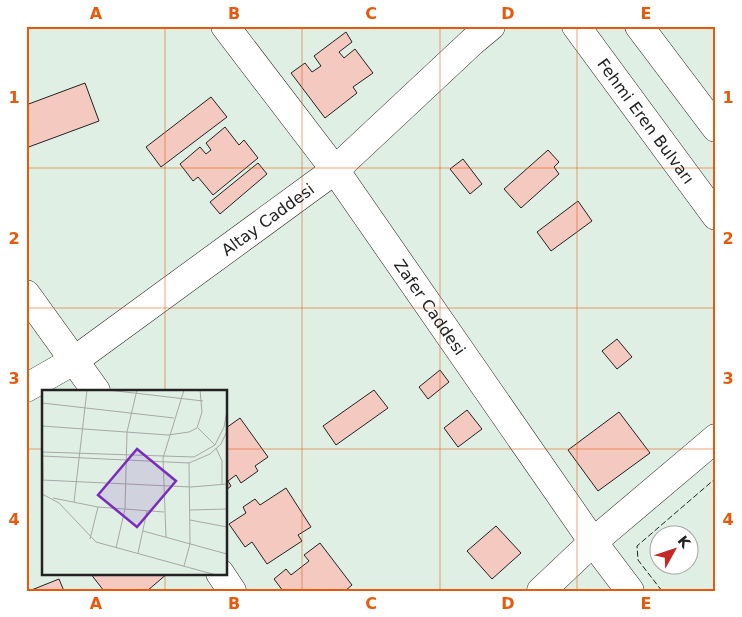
<svg xmlns="http://www.w3.org/2000/svg" width="742" height="617" font-family="'DejaVu Sans',sans-serif">
<style>
.green{fill:#e0efe3;stroke:#6f6f6f;fill-rule:evenodd}
.building{fill:#f3c9c0;stroke:#222}
.lines{fill:none;stroke-linecap:round;stroke-linejoin:round}
.street-casing{stroke:#222;stroke-width:29}
.secondary-casing{stroke:#222;stroke-width:29}
.street{stroke:#fff;stroke-width:28}
.secondary{stroke:#fff;stroke-width:28}
.fence{stroke:#222;stroke-width:1;stroke-dasharray:6 2.5;stroke-linecap:butt}
.grid{fill:none;stroke:#e8590c;stroke-width:1;stroke-opacity:0.55}
.labels{text-anchor:middle;dominant-baseline:central;stroke-width:4;stroke-linejoin:round;paint-order:stroke}
.street-label{font-size:16px;fill:#222;stroke:#fff}
.inset-road{fill:none;stroke:#a7a7a7;stroke-width:1}
.view{fill:#7b2cbf;fill-opacity:0.15;stroke:#7b2cbf;stroke-width:2.5}
.inset-edge{fill:none;stroke:#222;stroke-width:2.5}
.neatline{fill:none;stroke:#e8590c;stroke-width:2}
.grid-label{font-size:16px;text-anchor:middle;font-weight:bold;fill:#e8590c}
</style>
<rect width="100%" height="100%" fill="#fff"/>
<!-- green -->
<path class="green" d="M26,26h690v565h-690zM44,391h182v182h-182zM660,534h30v30h-30z"/>
<!-- building -->
<path class="building" d="M346,32l6,10 -13,10 5,6 11,-9 18,24 -20,14 4,6 -32,25 -34,-45 14,-10 7,9 9,-6 -7,-10z
M85,83l14,38 -73,27v-43z
M211,97l16,20 -66,50 -15,-20z
M225,127l14,18 5,-5 14,18 -45,37 -15,-18 -5,4 -13,-17 20,-17 6,7 5,-4 -5,-7z
M548,150l11,12 -5,5 5,7 -38,34 -17,-19z
M463,159l19,25 -12,10 -20,-25z
M258,163l9,11 -47,40 -10,-12z
M578,201l14,20 -41,30 -14,-19z
M617,339l15,18 -15,12 -15,-18z
M440,370l9,12 -21,17 -9,-12z
M374,390l14,18 -52,37 -13,-19z
M467,410l15,19 -24,18 -14,-19z
M619,412l31,41 -52,38 -30,-41z
M240,418l28,39 -13,9 3,5 -17,12 -5,-8 -8,6 3,5 -5,4v-62z
M286,488l25,39 -13,8 4,6 -35,23 -15,-22 -7,5 -16,-23 17,-11 -3,-6 12,-8 5,6z
M496,526l25,27 -29,26 -25,-28z
M320,543l32,42 -7,6h-62l-9,-12 12,-10 5,6 18,-14 -5,-6z
M90,573h78l-21,18h-43z
M59,579l5,12h-35z"/>
<g class="lines">
<!-- street casing -->
<g class="street-casing">
<g id="street">
<path id="s1" d="M225,26l110,144 258,372 37,49"/>
<path d="M26,294l70,97"/>
<path id="s2" d="M26,388l49,-28 260,-190 138,-129 18,-15"/>
<path d="M220,573l12,18"/>
<path d="M541,591l52,-49 123,-104"/>
</g>
</g>
<!-- secondary casing -->
<g class="secondary-casing">
<g id="secondary">
<path id="s3" d="M576,26l140,190"/>
<path d="M639,26l77,102"/>
</g>
</g>
<!-- street -->
<use href="#street" class="street"/>
<!-- secondary -->
<use href="#secondary" class="secondary"/>
<!-- fence -->
<path class="fence" d="M662,591l-24,-31 -1,-14 79,-68"/>
</g>
<!-- grid -->
<path class="grid" d="M165,26v365M302,26v565M440,26v565M577,26v565M26,168h690M26,308h690M26,449h18M226,449h490M165,573v18"/>
<g class="labels">
<!-- street labels -->
<g class="street-label">
<text stroke="none"><textPath href="#s3" startOffset="118">Fehmi Eren Bulvarı</textPath></text>
<text stroke="none"><textPath href="#s2" startOffset="295">Altay Caddesi</textPath></text>
<text stroke="none"><textPath href="#s1" startOffset="348">Zafer Caddesi</textPath></text>
</g>
</g>
<!-- overview -->
<g transform="translate(42 390)">
<rect width="185" height="185" fill="#fff"/>
<path d="M0,0h185v185h-185z" fill="#e0efe3"/>
<path class="inset-road" d="M66,0l95,11M0,13l132,15M0,36l126,9 21,-3 8,-4 5,-16 -2,-22M0,36l1,53M156,38l17,17M174,58l6,13v23M0,62l152,5 21,-12 9,-18 3,-16M0,66l147,7 21,-9 11,-10 6,-13M0,90l149,7 36,-3M0,104l17,9 37,39 120,33M11,108l45,9 66,5M32,112l13,-112M148,120l37,-1M148,130l37,7M101,141l84,23M124,147l-3,-79 21,-68M48,149l8,-32M74,158l9,-39 2,-77 10,-42M96,163l9,-42M142,176l6,-22 -1,-81"/>
<path class="view" d="M95,59l39,32 -39,46 -39,-32z"/>
<rect width="185" height="185" class="inset-edge"/>
</g>
<!-- border -->
<rect width="742" height="617" fill="none" stroke="#ffffff" stroke-width="55"/>
<!-- north arrow -->
<g transform="translate(674 550) rotate(50)"><circle r="24" fill="#ffffff" stroke="#a7a7a7"/>
<path d="M0-4L9 19L0 12L-9 19Z" fill="#c62828"/>
<text y="-8" font-size="14" font-weight="bold" text-anchor="middle" fill="#222222">K</text>
</g>
<rect x="28" y="28" width="686" height="562" class="neatline"/>
<g class="grid-label">
<text x="96" y="19">A</text>
<text x="234" y="19">B</text>
<text x="371" y="19">C</text>
<text x="508" y="19">D</text>
<text x="646" y="19">E</text>
<text x="14" y="103">1</text>
<text x="728" y="103">1</text>
<text x="14" y="244">2</text>
<text x="728" y="244">2</text>
<text x="14" y="384">3</text>
<text x="728" y="384">3</text>
<text x="14" y="525">4</text>
<text x="728" y="525">4</text>
<text x="96" y="609">A</text>
<text x="234" y="609">B</text>
<text x="371" y="609">C</text>
<text x="508" y="609">D</text>
<text x="646" y="609">E</text>
</g>
</svg>
